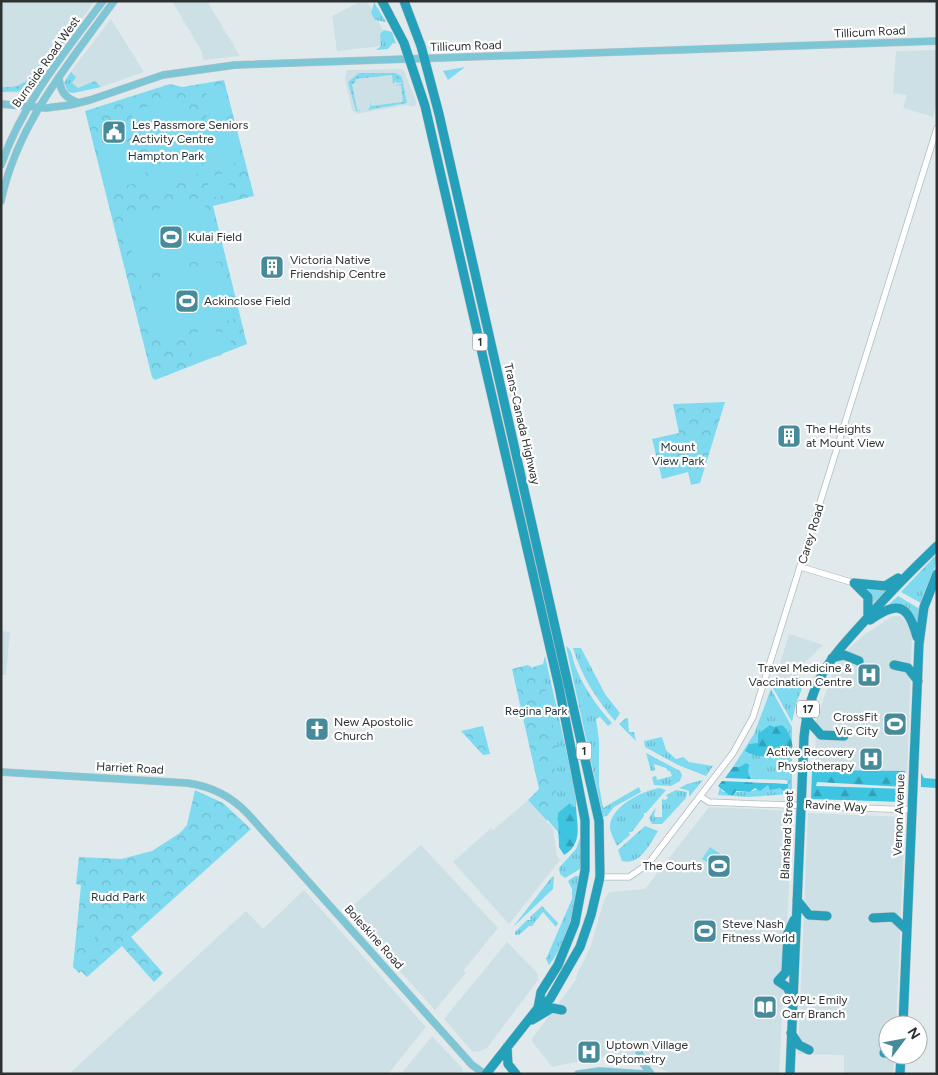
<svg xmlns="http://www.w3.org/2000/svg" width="938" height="1075" font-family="Figtree,sans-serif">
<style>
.built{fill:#cde0e5}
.grass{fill:url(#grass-tufts)}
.forest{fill:url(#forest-firs)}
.park{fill:url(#park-crowns)}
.garden{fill:url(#garden-dots)}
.pitch{fill:#7fd9ef}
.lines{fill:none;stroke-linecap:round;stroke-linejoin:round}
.minor-casing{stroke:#b1bbbd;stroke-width:7}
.major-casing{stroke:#c4c5c6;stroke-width:8}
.highway-casing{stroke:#c4c5c6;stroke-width:10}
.minor{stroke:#fff;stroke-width:5.5}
.major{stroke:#7cc6d6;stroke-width:7}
.highway{stroke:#25a0ba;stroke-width:9}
.labels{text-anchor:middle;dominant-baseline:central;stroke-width:4.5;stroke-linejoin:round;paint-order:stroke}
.shield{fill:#fff;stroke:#6d6f70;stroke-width:1}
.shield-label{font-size:11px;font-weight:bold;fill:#2e3132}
.street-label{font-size:12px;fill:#2e3132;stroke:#fff}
.poi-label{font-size:12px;fill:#2e3132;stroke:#fff;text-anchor:start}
.park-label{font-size:12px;fill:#1f363b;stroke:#fff}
</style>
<defs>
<pattern id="grass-tufts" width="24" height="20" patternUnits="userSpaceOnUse" patternTransform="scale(1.25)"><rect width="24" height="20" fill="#7fd9ef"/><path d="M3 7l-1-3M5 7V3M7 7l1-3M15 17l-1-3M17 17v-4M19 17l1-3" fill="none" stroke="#6ebbcd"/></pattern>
<pattern id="forest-firs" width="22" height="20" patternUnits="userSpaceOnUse" patternTransform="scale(1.25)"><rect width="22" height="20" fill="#3cc4e1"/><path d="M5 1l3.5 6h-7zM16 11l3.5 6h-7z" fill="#33a0b7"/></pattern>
<pattern id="park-crowns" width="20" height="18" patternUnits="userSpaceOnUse" patternTransform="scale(1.25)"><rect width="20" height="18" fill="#7fd9ef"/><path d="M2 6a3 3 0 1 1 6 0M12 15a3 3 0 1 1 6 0" fill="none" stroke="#6ebbcd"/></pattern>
<pattern id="garden-dots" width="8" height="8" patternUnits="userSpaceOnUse" patternTransform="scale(1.25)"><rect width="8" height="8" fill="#7fd9ef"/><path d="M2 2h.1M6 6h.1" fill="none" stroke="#6ebbcd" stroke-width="1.8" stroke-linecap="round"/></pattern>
</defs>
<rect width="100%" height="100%" fill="#e0eaed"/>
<!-- built -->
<path class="built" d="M1,1h94l-62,85 -14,7 -18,-1z
M172,1h35l33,55 -37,4 -1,-8z
M361,1h4l5,5 21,39 -54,6 -5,-35z
M111,19l33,53 -43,15 -28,6 -5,-1 -4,-6 1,-7z
M937,50v52l-4,15 -30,-9 4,-13 -14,-2 3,-42z
M403,69l14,34 -3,4 -8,-2 -49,9 -5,-4 -7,-30 2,-10z
M893,616h7l6,5 6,12 -5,140 -92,-3 1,-49 19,-55 13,-17 17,-15z
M1,631l9,1 -4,43h-5z
M789,634l34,11 -45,44 -5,-3z
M528,800l25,29 4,27 3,4 -51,64 -56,-62 38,-34 2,2z
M709,807l84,4 -14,263h-105l-48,-18 -27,1 -47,10 -21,-27 45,-60 1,-6 14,-28 13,-46 5,-8 36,-3z
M808,813l97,4 -9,208h-8v30h7l-2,19h-49v-19l-46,-1z
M421,845l77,83 -34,42 2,3 -31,37 -89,-98z
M304,890l122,137 -38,47h-319l177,-163 17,18z
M507,942l31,32v6l-51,68 -9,4 -6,-1 -28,-32z
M432,1036l31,33 -1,5h-61z"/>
<!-- grass -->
<path class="grass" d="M374,2l12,20h-1l-10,-2 -4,-7z
M384,30l8,2 4,12 -3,-1 -5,6 -12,1 5,-4 -1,-12z
M465,67l-17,13 -5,-9z
M71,72l5,5 -4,6 6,5 17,-7 6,6 -28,6 -5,-1 -4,-9z
M937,554c0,18 -12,31 -16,49l-20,-11z
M865,587l21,4 -13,12 -2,-8z
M898,596l22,13 -3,16 -5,-12 -28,-4z
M566,646c6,4 6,10 8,17 8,22 22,42 38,60l-4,3 -8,-9 -4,2 3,21v45l4,23 36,-21 2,5 -27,15 -7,9 -4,1z
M573,648h8l24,46 15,19 -5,8c-19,-22 -34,-46 -42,-73z
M545,656l31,138v13h-5l-1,-3 -10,21 -1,15 -1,-8 -13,-15 -12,-142v-8l10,-3z
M776,675l6,8 12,-8 6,2 4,6 -8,21 -4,18 -19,-34z
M771,689l21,38v67l-44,3 -30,-2 2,-8 3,5h27l18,-7 20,4 -1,-9 -36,-1c-3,-8 -9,-12 -18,-12l21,-33z
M626,718h2l1,14h5l2,9 -17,-17z
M662,737l4,13 10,9 7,-2 6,5 24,4 -7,10 -28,-11 -33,-18 -1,-6z
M646,753l34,18 2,4 -2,6 -9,5 -17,-1 -2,-8 4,-1 1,4 15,-4 -2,-5h-2l-2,-3 -12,-4 1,6 -4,1z
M703,780l-14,17v-6l-10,-3 8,-4z
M659,788l7,2 -20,23h-2v3l-12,16h-3l1,3 -13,11c-3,-6 -6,-12 -7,-18 -1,-21 32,-37 49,-40z
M676,790l11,2 -1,6 -24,26h-10l-3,-6 7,-11 -2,8 1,2h7v-18l3,1 3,-2 -2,-3z
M645,826l13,5c-8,13 -18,35 -36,30l-4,-11z
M580,838v31l-15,9 -5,-4 -1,-6 17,-19z
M554,876l-1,13 -40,38 38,-49z
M575,876h4c-2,26 -13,69 -30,89l-3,-6 26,-60v-10l-4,-8z
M542,906l16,17 -2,4 -13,-15 -11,14h-3l-10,9h-4v-3l12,-12h4l-1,-3z"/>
<!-- forest -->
<path class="forest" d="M770,725l4,2 8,-2c9,8 13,22 9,32l-35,-1 -11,-5 4,-7 9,-1v-9z
M746,763l3,2 -1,7 3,7 -26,-1 8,-11h7z
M812,770l93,1v16l-88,-5 -1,4 89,3v6h-2v7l-92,-3z
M921,773l3,5 13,1v9l-16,-1z
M722,781l66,3v5l-4,2 -4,-3 -10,2 -2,-5 -8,6 -5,-3 -5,4 -14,-1 -3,4h-4l-11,-9z
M570,803l2,4h4c1,18 7,37 -12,48l-5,-8 -1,-34z"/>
<!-- park -->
<path class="park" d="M224,80l30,116 -41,10 34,138 -92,36 -3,-3 -67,-266 85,-27 12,3z
M725,402l-25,81 -9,2 -3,-13 -26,7 -10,-40 27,-6 -6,-29z
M528,665l14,9 16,73 -8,2 8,35 -11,37 -19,-21 11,-11 -27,-120z
M483,726l7,28 -7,1 -22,-24z
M195,790l28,13 28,26 -120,108 32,36 -9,9 -32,-36 -35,31 -6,-6 -2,2 -6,-6 8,-82 -5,-1 3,-27 42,2 31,-8 28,-18 7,-8z"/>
<!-- garden -->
<path class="garden" d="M64,29l5,6 -36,49 -13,7 -19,1v-5c32,4 46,-30 63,-52l-3,-4z
M359,73h36l6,3 2,6 -6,1 -2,-2 -2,3 -1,-9 -36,4 -1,4 -3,1 5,26 4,1h-5l-8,-29z
M403,83l4,20 -40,7 3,-2v-7l1,5 32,-4 -2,-17 -7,1z"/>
<!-- pitch -->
<path class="pitch" d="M222,84l9,32 -24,5 -1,-34z
M177,98l11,7v12l9,35c-33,11 -59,-11 -67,-42l35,-7z
M211,125h7l20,16 3,16 -11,12 -7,3 -13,-4 -11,-12 2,-18h2z
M138,144l9,36 -34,9v2l-7,2 -8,-40z
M193,156l5,23 -46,11 -6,-23z
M226,173l5,21 -21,4 -3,-21z
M203,197l15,59 -80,20 -15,-58z
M220,262l15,57 -80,20 -15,-57z
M215,328l2,6 11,-3 5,18 -11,3v3l-28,7 -7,-27z
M710,847l15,10 -1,16 -22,-14z
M84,924l12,1 -2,24 -12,-1z"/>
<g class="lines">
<!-- minor casing -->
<g class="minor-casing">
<path id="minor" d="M801,567l53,16
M700,796l9,6 203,8
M600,877h29l19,-13 85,-111 20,-36 184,-589"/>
</g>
<!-- major casing -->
<g class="major-casing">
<path id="major" d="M59,77c1,15 6,21 20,26
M1,104l45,4 24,-3 20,-5 73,-25 72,-10 702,-24
M1,165c21,-61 63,-112 102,-164
M1,201c16,-78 68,-137 113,-200
M1,772l186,11c23,3 45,14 61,31l224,251 13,9
M638,1048l4,14 9,12
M578,1074l22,-3 44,3"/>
</g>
<!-- highway casing -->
<g class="highway-casing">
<path id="highway" d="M382,1l22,42 21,63 134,581 26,133v50l-10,53 -17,42 -17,27 -3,16
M404,1l17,45 18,68 160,707 1,56 -9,38 -11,32 -30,52 -12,9 -52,66
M854,583l31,3 13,-8
M854,583l14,14v20
M870,620c27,-19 38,-17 47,17
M832,658l12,-3 15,6
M894,665l14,3 10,13
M806,718l15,17 23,1
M797,900l12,15 18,1
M873,918l20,-1 14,13
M792,996l-5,-9 -9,-6 8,-9 2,-39 6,-13
M532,1020l20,-12 10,2
M903,1025l16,-381 5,-37 13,-33
M791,1033l8,12 10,5
M507,1047l1,17 8,10
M884,1053h4
M790,1074l14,-337c6,-59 27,-79 66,-122 21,-24 43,-46 67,-69
M900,1074l1,-19"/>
</g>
<!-- minor -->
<use href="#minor" class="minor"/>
<!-- major -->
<use href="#major" class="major"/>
<!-- highway -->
<use href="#highway" class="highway"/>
</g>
<!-- icons -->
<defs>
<g id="civic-square" transform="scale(1.25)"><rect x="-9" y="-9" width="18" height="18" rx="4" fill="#478a9a" stroke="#fff"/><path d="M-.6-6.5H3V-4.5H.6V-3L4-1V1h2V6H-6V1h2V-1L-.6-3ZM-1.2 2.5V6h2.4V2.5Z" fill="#fff"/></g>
<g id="stadium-square" transform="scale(1.25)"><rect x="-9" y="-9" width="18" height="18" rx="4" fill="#478a9a" stroke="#fff"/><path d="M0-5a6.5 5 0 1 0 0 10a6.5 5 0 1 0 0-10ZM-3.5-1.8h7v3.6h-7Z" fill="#fff"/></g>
<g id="building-square" transform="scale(1.25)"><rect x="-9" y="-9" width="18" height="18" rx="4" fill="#478a9a" stroke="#fff"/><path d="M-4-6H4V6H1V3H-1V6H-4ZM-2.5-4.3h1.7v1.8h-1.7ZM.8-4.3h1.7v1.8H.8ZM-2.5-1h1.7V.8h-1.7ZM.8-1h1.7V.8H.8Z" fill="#fff"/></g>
<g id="hospital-square" transform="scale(1.25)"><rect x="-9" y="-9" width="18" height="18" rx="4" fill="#478a9a" stroke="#fff"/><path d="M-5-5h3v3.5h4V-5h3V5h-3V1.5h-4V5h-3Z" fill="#fff"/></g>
<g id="church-square" transform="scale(1.25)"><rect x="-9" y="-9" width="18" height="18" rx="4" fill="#478a9a" stroke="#fff"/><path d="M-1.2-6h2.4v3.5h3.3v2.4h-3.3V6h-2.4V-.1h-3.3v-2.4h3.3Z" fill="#fff"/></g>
<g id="library-square" transform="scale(1.25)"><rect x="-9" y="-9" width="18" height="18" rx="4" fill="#478a9a" stroke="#fff"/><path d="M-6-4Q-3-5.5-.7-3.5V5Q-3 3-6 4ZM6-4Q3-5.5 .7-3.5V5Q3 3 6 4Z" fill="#fff"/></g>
</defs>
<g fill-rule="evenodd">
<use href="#civic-square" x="114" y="132"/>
<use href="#stadium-square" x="171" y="237"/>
<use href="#building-square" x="272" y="267"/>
<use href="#stadium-square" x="187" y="301"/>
<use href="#building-square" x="789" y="436"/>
<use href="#hospital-square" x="869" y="675"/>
<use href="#stadium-square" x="895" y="724"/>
<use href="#church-square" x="317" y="729"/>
<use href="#hospital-square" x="871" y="759"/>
<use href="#stadium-square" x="719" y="866"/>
<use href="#stadium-square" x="705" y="931"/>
<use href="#library-square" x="765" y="1007"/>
<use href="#hospital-square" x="589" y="1052"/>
</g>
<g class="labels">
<!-- shield labels -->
<g class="shield">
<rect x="472.5" y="333.5" width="15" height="17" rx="4"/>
<rect x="797" y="700.5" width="22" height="17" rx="4"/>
<rect x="576.5" y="742.5" width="15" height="17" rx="4"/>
</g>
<g class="shield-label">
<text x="480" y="342">1</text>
<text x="808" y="709">17</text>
<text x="584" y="751">1</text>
</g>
<!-- street labels -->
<g class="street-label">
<text transform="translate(870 32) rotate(-3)">Tillicum Road</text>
<text transform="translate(466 46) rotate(-2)">Tillicum Road</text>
<text transform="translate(46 62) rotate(-55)">Burnside Road West</text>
<text transform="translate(522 424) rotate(77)">Trans-Canada Highway</text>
<text transform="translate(811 534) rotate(-73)">Carey Road</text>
<text transform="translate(130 768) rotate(3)">Harriet Road</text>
<text transform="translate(836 806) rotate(3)">Ravine Way</text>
<text transform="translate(899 815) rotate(-88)">Vernon Avenue</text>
<text transform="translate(787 835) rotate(-87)">Blanshard Street</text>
<text transform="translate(374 937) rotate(48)">Boleskine Road</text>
</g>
<!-- poi labels -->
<g class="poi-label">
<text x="132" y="125">Les Passmore Seniors<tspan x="132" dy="14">Activity Centre</tspan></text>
<text x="188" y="237">Kulai Field</text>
<text x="290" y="260">Victoria Native<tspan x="290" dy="14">Friendship Centre</tspan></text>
<text x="204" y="301">Ackinclose Field</text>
<text x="806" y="429">The Heights<tspan x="806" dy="14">at Mount View</tspan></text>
<text x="852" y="668" text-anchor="end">Travel Medicine &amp;<tspan x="852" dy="14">Vaccination Centre</tspan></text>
<text x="878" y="717" text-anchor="end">CrossFit<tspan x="878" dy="14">Vic City</tspan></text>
<text x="334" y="722">New Apostolic<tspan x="334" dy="14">Church</tspan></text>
<text x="854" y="752" text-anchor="end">Active Recovery<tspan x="854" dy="14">Physiotherapy</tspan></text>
<text x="702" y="866" text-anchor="end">The Courts</text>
<text x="722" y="924">Steve Nash<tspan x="722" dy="14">Fitness World</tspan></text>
<text x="782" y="1000">GVPL: Emily<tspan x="782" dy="14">Carr Branch</tspan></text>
<text x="606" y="1045">Uptown Village<tspan x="606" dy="14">Optometry</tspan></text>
</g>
<!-- park labels -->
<g class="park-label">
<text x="166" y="156">Hampton Park</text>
<text x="678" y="447">Mount<tspan x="678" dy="14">View Park</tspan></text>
<text x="536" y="711">Regina Park</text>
<text x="118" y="897">Rudd Park</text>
</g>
</g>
<!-- border -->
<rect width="938" height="1075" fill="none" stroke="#2e3132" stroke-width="5"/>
<!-- north arrow -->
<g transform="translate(903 1040) rotate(58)"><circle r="24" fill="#ffffff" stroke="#abadad"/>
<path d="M0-4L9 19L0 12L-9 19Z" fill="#478a9a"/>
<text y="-8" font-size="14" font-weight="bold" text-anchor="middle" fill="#2e3132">N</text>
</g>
</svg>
